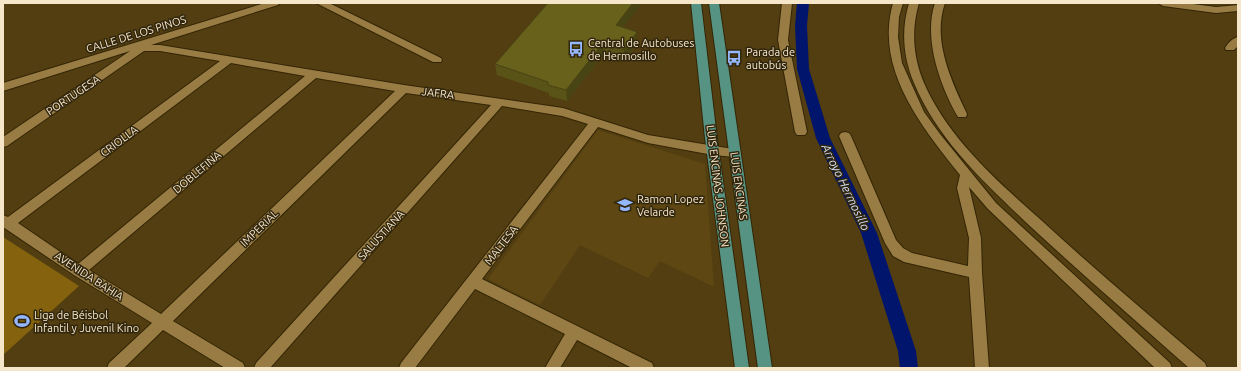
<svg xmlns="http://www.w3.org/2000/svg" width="1241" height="371" font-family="Ubuntu,sans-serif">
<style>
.built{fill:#5e4712}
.green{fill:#85630e}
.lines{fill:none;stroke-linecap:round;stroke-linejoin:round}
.canal{fill:#00156b;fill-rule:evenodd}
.minor-casing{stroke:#332506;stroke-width:2}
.major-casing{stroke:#332506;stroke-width:2}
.minor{fill:#987c43;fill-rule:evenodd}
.major{fill:#579383;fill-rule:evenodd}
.wall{fill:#595318}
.shaded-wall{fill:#494414}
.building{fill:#68611c;stroke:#494414}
.labels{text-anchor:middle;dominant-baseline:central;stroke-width:3;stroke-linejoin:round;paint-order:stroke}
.street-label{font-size:11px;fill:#f6e7ca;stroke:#31260e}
.poi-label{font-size:11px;fill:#f6e7ca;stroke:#31260e;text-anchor:start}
.water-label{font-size:12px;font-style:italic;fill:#d3dff8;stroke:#31260e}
</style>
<rect width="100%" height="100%" fill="#523e10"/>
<!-- built -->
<path class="built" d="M598,130l107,34 9,123 -54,-26 -12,17 -68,-33 -40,60 -52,-26z"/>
<!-- green -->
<path class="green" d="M3,237l76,49 -76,69z"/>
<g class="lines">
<!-- canal -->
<path class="canal" d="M797,3h12l-2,23 2,43 21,69 47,95 39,118 2,17h-18l-2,-17 -37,-118 -45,-95 -19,-69 -2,-43z"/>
<!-- minor casing -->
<g class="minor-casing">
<path id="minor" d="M265,3h15l-2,2 -127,40h9l244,40 159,23 85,27 91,15 2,3 -2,3 -4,1 -22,-2 -65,-12 -50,-16 -116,152 170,84 2,5h-22l-55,-28 -17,28h-15l20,-34 -90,-45 -60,79h-16l2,-5 187,-239 -26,-8 -60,-10 -232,262h-16l2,-5 235,-258 -85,-12 -233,228 70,42 2,5h-20l-62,-38 -39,38h-17l2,-5 43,-40 -78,-48 -71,-48v-12l5,2 212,-156 -60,-10h-16l-137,95 -4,1v-10l127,-86 -127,40v-8zM231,63l74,13 -227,188 -60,-41zM316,78l79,13 -234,223 -72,-44z
M316,3h13l112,55 1,2 -1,2h-8z
M782,3h10l-4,37 19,92 -2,3h-8l-2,-3 -17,-92z
M893,3h10l-4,14 -1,20 4,26 22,49 16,22 56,69 174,160 2,5h-17l-167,-159 -19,-22 12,51 1,35 7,95h-14l-6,-91 -65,-15 -11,-6 -8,-13 -46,-107 2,-3 4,-1 4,1 2,3 45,104 7,8 9,5 56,13 1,-28 -12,-50 3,-13c-38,-48 -86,-106 -67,-172z
M909,3h10c-8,27 -6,54 5,80 24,55 73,98 117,137 53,49 109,96 164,143l2,5h-18c-53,-47 -106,-93 -158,-141 -44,-42 -93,-86 -117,-144 -11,-26 -13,-53 -5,-80z
M935,3h10c-13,37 6,77 22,111l-1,3h-8c-18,-31 -35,-79 -23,-114z
M1158,3h27l31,4 22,-2v6l-22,2 -53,-7z
M1238,37v9l-4,4h-8l-1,-2c3,-5 8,-10 13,-11z"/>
</g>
<!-- major casing -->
<g class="major-casing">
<path id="major" d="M691,3h10l16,135 32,230h-14l-30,-230z
M709,3h10l53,365h-14z"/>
</g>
<!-- minor -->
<use href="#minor" class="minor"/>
<!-- major -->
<use href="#major" class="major"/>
</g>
<!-- wall -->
<path class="wall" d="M623,28l14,4v12l-13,17 -21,-6 -36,46 -18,-5v-3l-52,-18 -2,-11z"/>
<!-- shaded-wall -->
<path class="shaded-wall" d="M633,3h9l-26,34v-12z
M637,32v12l-13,17v-11z
M603,43v12l-36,46 -1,-11z"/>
<!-- building -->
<path class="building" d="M548,3h85l-17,22 21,7 -13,18 -21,-7 -37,47 -18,-5v-3l-53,-18z"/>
<!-- icons -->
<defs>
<g id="bus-bare" transform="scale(1.2)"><path d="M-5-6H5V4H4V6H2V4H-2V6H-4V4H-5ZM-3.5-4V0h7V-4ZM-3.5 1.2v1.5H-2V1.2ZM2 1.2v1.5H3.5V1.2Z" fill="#94b7fd" stroke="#31260e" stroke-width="2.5" paint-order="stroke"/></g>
<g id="school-bare" transform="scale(1.2)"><path d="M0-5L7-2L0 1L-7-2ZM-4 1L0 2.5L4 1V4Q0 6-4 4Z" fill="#94b7fd" stroke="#31260e" stroke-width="2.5" paint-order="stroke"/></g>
<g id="stadium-bare" transform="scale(1.2)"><path d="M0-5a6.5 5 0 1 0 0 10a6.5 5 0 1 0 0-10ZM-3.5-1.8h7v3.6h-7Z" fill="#94b7fd" stroke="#31260e" stroke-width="2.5" paint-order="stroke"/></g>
</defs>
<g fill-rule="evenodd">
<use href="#bus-bare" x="576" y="49"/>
<use href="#bus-bare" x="734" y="58"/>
<use href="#school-bare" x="625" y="205"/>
<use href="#stadium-bare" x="22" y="321"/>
</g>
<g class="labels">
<!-- street labels -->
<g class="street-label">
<text transform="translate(136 34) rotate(-17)">CALLE DE LOS PINOS</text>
<text transform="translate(438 93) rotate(7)">JAFRA</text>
<text transform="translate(73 95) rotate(-34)">PORTUGESA</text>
<text transform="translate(119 141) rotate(-37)">CRIOLLA</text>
<text transform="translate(197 172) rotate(-40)">DOBLEFINA</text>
<text transform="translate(718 186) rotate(83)">LUIS ENCINAS JOHNSON</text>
<text transform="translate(739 186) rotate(82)">LUIS ENCINAS</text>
<text transform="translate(259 228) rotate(-44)">IMPERIAL</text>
<text transform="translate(381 235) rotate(-48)">SALUSTIANA</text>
<text transform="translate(501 245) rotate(-52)">MALTESA</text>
<text transform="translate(89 276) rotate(33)">AVENIDA BAHIA</text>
</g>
<!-- poi labels -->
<g class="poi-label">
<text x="588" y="43">Central de Autobuses<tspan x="588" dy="13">de Hermosillo</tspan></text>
<text x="746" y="52">Parada de<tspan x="746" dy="13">autobús</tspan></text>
<text x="637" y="199">Ramon Lopez<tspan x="637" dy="13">Velarde</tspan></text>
<text x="34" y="315">Liga de Béisbol<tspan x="34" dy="13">Infantil y Juvenil Kino</tspan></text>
</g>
<!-- water labels -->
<g class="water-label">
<text transform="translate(846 187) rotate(64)">Arroyo Hermosillo</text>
</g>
</g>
<!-- border -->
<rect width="1241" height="371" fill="none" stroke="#f6e7ca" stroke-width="8"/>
</svg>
